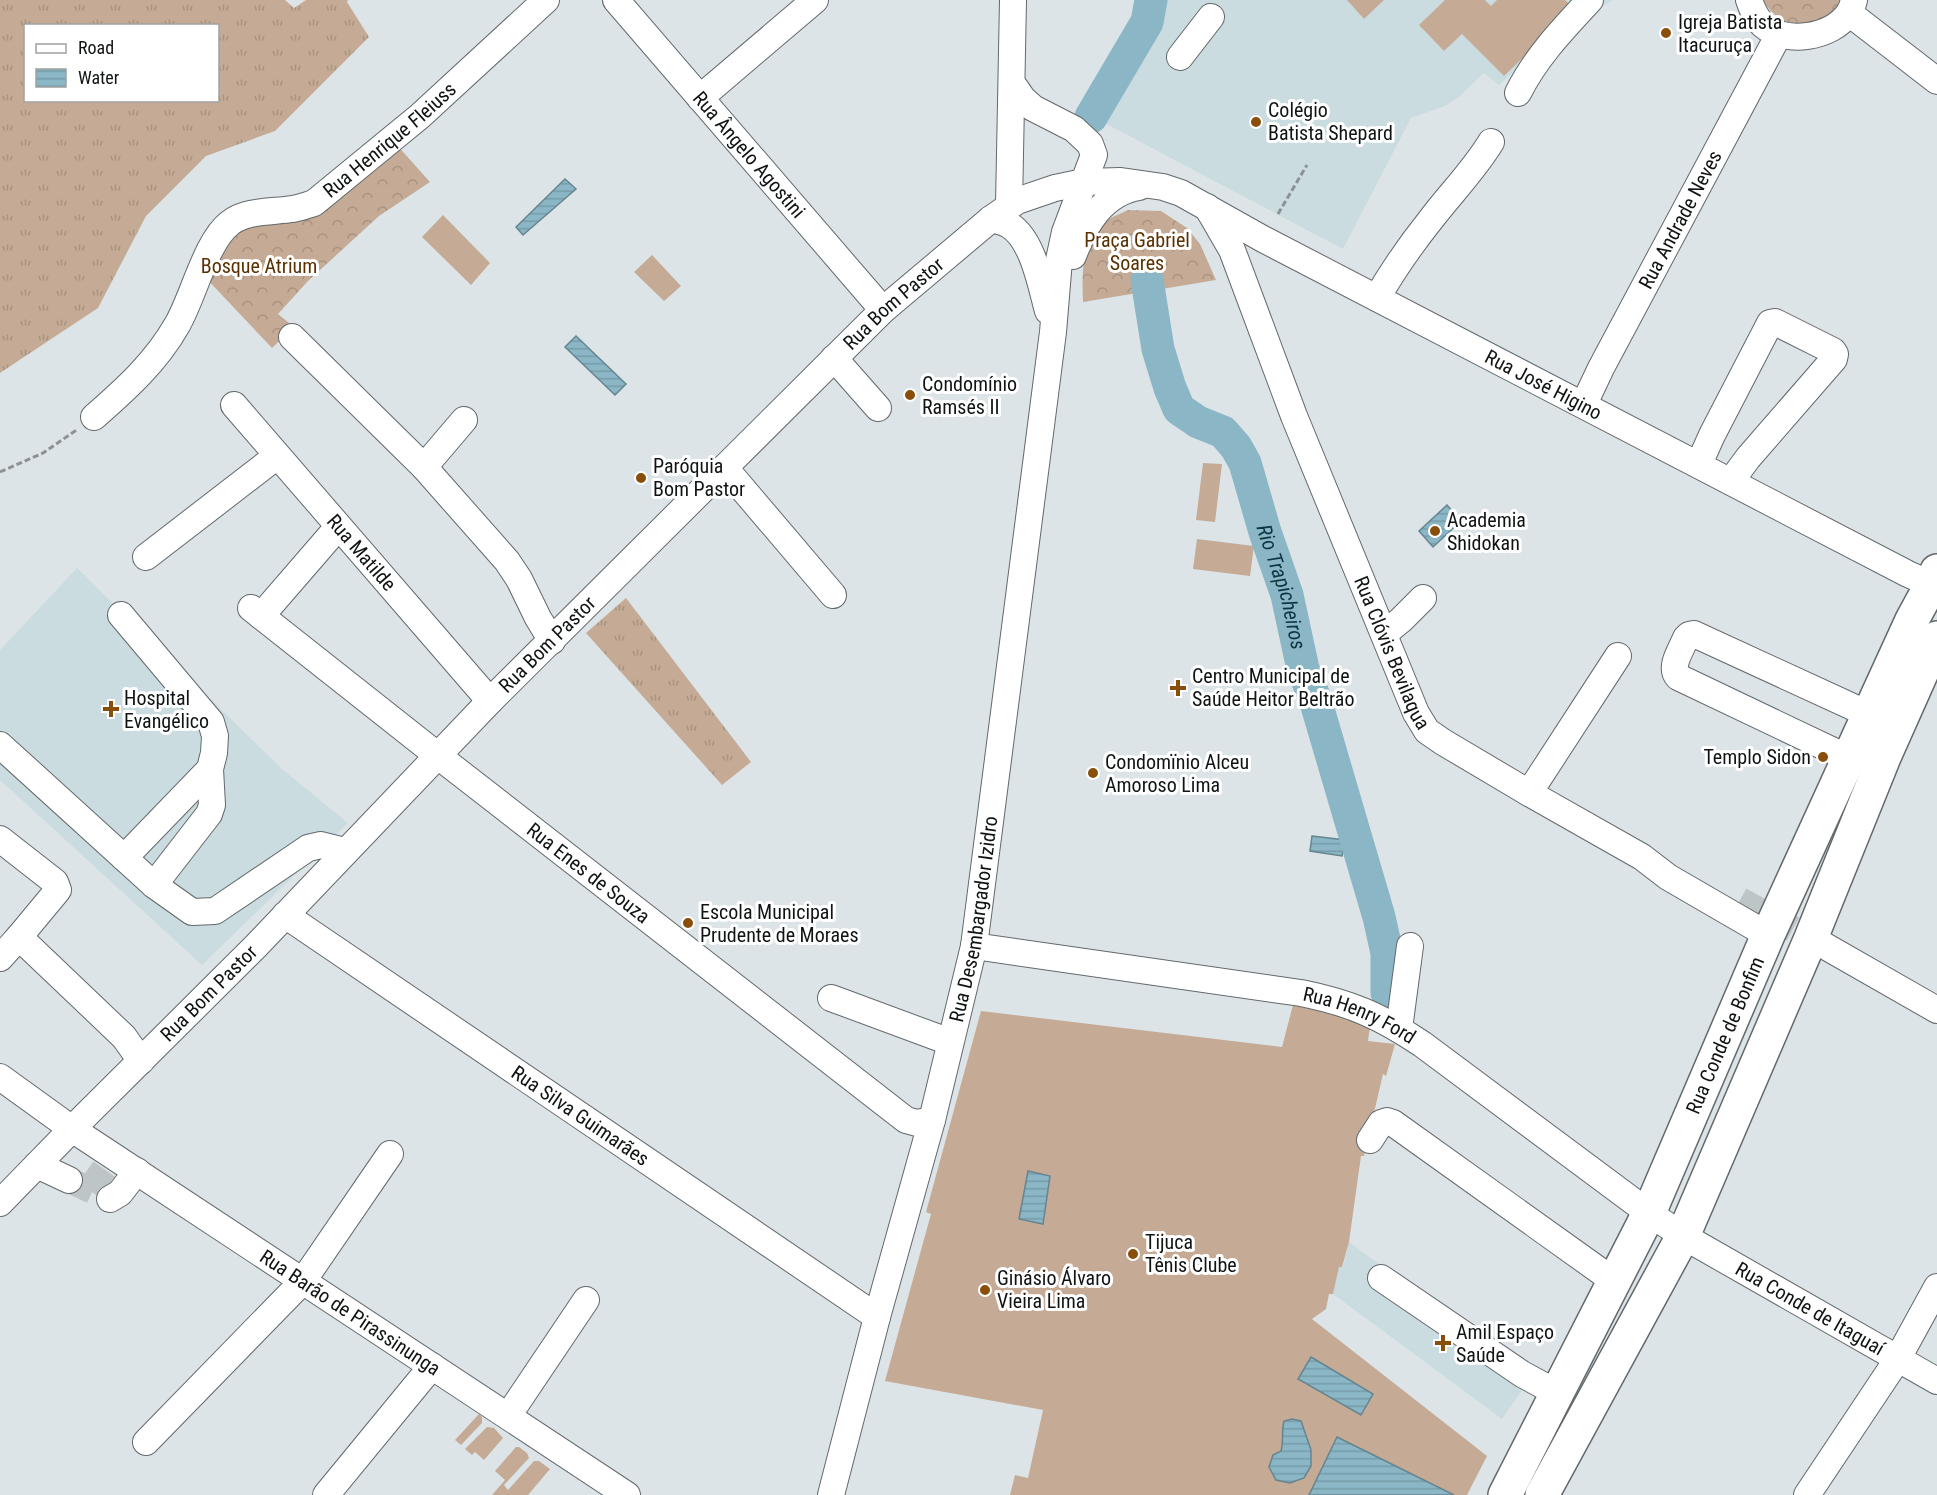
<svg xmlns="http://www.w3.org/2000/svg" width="1937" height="1495" font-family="'Roboto Condensed',sans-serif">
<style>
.built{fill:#cbdce1}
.grass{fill:url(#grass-tufts);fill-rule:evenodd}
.forest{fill:url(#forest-crowns)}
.garden{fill:#c5ab96}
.water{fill:url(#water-rules);stroke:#658590;stroke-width:1.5}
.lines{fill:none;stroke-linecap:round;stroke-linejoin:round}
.river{stroke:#8ab6c5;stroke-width:33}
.minor-tunnel{stroke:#bec5c7;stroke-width:26;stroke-dasharray:26 13;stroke-linecap:butt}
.minor-casing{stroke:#62686b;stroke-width:28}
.major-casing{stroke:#62686b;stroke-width:36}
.path{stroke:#8c9194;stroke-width:3;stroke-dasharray:6 3;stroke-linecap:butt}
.minor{stroke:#fff;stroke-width:26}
.major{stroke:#fff;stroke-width:33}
.poi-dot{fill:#894e0a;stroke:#fff;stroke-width:2}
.labels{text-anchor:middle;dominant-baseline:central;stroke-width:6;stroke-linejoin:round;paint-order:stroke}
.poi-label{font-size:20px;fill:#101314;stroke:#fff;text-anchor:start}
.street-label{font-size:20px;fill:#101314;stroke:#fff}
.park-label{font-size:20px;fill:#5a3001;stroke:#fff}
.water-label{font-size:21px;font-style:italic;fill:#0c3642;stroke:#fff}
</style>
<defs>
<pattern id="grass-tufts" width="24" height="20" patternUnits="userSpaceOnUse" patternTransform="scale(1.5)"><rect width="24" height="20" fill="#c5ab96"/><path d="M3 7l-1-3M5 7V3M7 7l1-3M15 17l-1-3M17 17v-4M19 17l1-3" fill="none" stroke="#a89280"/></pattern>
<pattern id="forest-crowns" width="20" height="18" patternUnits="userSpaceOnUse" patternTransform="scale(1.5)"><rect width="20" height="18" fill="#c5ab96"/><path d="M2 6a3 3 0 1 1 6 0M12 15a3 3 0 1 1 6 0" fill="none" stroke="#a89280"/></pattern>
<pattern id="water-rules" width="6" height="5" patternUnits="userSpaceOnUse" patternTransform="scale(1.5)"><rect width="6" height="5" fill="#8ab6c5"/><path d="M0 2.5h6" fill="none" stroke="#769ca8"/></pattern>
</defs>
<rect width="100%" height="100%" fill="#dde4e7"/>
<!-- built -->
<path class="built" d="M1158,0h455l-37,22 -5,-3 -72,66 -15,-12 -25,24 -14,9 -34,12 -68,131 -246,-130 59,-97z
M77,568l204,200 67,55 -146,142 -202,-185v-130z
M1349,1242l173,127 5,14 -25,36 -169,-125 6,-28 4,1z"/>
<!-- grass -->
<path class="grass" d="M0,0h285l9,8 12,-8h42l-1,2 22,35 -94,94 -69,25 -60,60 -48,92 -98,65zM26,26h192v74h-192z
M626,598l125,164 -29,23 -136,-152z"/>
<!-- forest -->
<path class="forest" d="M1763,0h77c-16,35 -60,32 -77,0z
M395,143l35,39 -51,34 -71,65 -30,33 16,13 -22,21 -69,-73 26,-51 76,-12z
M1128,210l33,1 26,17 13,16 16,36 -133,22c-1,-25 -2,-57 17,-77 6,-6 20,-11 28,-15z"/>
<!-- garden -->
<path class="garden" d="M1347,0h37l-20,19z
M1445,0h40l6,6 6,-6h68l9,8 -70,68 -42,-42 -18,17 -25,-26z
M443,215l47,48 -19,22 -49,-48z
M652,255l29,31 -17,15 -30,-29z
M1203,463l19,1 -7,58 -19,-2z
M1197,539l57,7 -4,30 -57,-7z
M1294,1001l77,18 -3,22 27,3 -9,32 -3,-2 -19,82h-3l-12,86 -7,25h-3l-6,27h-4l-3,15 -14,10 175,137 -20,39h-457l5,-20 13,3 15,-68 -158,-29 46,-167 -5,-2 55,-201 301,36z
M479,1414l3,3v6l-21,22 -6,-5z
M487,1427l7,1 9,10 -19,22 -9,-8 -3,3 -7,-6z
M516,1447h3l8,6 2,5 -25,27 4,5 26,-29h5l11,8 -22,26h-36l13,-15 -10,-9z"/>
<!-- water -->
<path class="water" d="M565,179l11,10 -53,46 -7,-8z
M576,336l50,48 -11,11 -50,-48z
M1447,505l14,16 -28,26 -14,-16z
M1312,836l33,4 -3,16 -32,-5z
M1028,1171l22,5 -7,48 -24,-5z
M1311,1357l62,37 -12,21 -63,-36z
M1292,1419l9,2 10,29v16l-7,12 -14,5 -14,-3 -7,-13 4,-12 8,-4c3,-11 0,-18 3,-30z
M1337,1437l117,58h-145z"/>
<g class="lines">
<!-- river -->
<g class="river">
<path d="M1091,117l56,-95 4,-22"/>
<path id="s1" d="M1147,280l11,69 12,39 9,21 19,13 25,10 13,15 9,16 20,69 22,63 16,74 12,30 64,218 8,36v40"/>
</g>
<!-- minor-tunnel -->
<path class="minor-tunnel" d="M1740,900l53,29
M69,1180l41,19
M89,1190l15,-21"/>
<!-- minor casing -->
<g class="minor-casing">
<g id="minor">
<path id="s2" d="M616,0l267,310"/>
<path d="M1749,0c3,9 7,18 14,25 23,20 68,13 86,-12 2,-3 4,-9 5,-13"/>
<path d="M1849,13l88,68"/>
<path d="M1180,57l31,-40"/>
<path d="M1518,93c18,-36 45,-64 72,-93"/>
<path d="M700,98l115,-98"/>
<path d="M1009,205l4,-205"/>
<path id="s3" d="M1207,207l25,43 62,166 122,297 11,18 16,11 86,51 113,64 26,20 100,58"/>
<path d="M991,219c6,2 13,3 18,6 24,14 32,61 39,86"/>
<path d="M1073,256c12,-32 30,-63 66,-69"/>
<path d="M1377,298c16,-28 35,-55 55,-80 20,-26 42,-48 59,-76"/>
<path d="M292,337l132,130 83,94 12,18 19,39 14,23"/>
<path d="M834,358l44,50"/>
<path id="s4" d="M1584,404l17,-36 178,-334"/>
<path id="s5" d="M234,405l256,296"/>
<path id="s6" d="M94,417c32,-28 62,-55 83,-92 16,-27 29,-84 53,-102 16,-13 43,-11 62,-14 8,-1 15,-4 22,-6l106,-87 126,-116"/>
<path d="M1699,464l13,-29 58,-112 5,-1 58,29 2,3 -1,5 -86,99 -17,23"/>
<path d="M424,467l40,-47"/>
<path d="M725,468l108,127"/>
<path d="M146,557l131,-101"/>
<path id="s7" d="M251,608l186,147 469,365 11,3 15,-3"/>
<path d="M121,615l90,107 4,14 -1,17 -4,16 2,36 -3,9 -55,71 38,27 23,-1 93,-63 13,-3 24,6"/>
<path d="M261,616l77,-89"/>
<path d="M1384,634l17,-14 22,-22"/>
<path d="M0,745l154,140"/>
<path d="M1848,758l-170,-81c-9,-10 3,-27 8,-39l3,-3 5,-1 174,80"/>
<path d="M1529,793l89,-137"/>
<path d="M0,839l55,43 3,8 -39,47 105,100 17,24"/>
<path d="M124,858l86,-89"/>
<path id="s8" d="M285,915l592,402"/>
<path d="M1811,938l126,72"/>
<path id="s9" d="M974,946l327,47c50,10 79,23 121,51l227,169 34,23 254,145"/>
<path d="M0,958l19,-21"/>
<path d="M831,998l119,44"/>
<path d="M1399,1029l11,-83"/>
<path id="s10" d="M0,1077l72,52 555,366"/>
<path d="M1370,1140l11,-17 6,-2 6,2 221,158"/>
<path d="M37,1165l32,15"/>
<path d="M110,1199l10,-6 17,-22"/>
<path id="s11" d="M0,1203l72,-74 183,-182 235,-246 393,-391 108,-91 26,-18 38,-13 29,-6 37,-1 42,6 18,6 82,46 645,335 29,13"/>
<path d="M1381,1278l141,96 35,19"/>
<path d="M508,1416l78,-116"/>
<path d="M146,1442l157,-161 87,-127"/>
<path d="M326,1495l106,-129"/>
<path id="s12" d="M831,1495l46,-178 55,-197 42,-174 79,-614 6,-72 6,-28 29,-77 -4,-11 -16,-15 -41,-21 -10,-9 -11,-16"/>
<path d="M1807,1495l90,-135 40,-73"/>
</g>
</g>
<!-- major casing -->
<g class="major-casing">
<g id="major">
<path id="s13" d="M1505,1495l144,-282 119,-278 144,-315 19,-35 6,-14"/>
<path d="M1542,1495l141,-259 128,-298 73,-181 53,-119"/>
</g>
</g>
<!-- path -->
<path class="path" d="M1278,214l29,-49
M0,472l43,-19 35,-24"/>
<!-- minor -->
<use href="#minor" class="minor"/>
<!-- major -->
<use href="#major" class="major"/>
</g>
<!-- markers -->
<g class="poi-dot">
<circle cx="1666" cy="33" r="6"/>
<circle cx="1256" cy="122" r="6"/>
<circle cx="910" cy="395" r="6"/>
<circle cx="641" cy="478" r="6"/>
<circle cx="1435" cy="531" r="6"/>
<path d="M1175 679h6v6h6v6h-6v6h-6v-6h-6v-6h6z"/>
<path d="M108 700h6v6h6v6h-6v6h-6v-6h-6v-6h6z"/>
<circle cx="1823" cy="757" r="6"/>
<circle cx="1093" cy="773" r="6"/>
<circle cx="688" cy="923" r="6"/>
<circle cx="1133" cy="1254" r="6"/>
<circle cx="985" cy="1290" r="6"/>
<path d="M1440 1334h6v6h6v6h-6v6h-6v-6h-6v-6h6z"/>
</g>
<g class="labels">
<!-- poi labels -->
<g class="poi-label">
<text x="1678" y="22">Igreja Batista<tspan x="1678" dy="23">Itacuruça</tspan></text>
<text x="1268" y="110">Colégio<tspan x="1268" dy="23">Batista Shepard</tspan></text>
<text x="922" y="384">Condomínio<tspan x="922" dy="23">Ramsés II</tspan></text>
<text x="653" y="466">Paróquia<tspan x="653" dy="23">Bom Pastor</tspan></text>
<text x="1447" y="520">Academia<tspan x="1447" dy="23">Shidokan</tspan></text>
<text x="1192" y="676">Centro Municipal de<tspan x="1192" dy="23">Saúde Heitor Beltrão</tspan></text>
<text x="124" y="698">Hospital<tspan x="124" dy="23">Evangélico</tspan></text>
<text x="1811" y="757" text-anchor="end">Templo Sidon</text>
<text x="1105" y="762">Condomïnio Alceu<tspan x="1105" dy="23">Amoroso Lima</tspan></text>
<text x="700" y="912">Escola Municipal<tspan x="700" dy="23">Prudente de Moraes</tspan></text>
<text x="1145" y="1242">Tijuca<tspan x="1145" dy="23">Tênis Clube</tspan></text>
<text x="997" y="1278">Ginásio Álvaro<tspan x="997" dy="23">Vieira Lima</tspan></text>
<text x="1456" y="1332">Amil Espaço<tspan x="1456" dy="23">Saúde</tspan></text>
</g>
<!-- street labels -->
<g class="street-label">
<text stroke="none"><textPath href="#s6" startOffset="426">Rua Henrique Fleiuss</textPath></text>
<text stroke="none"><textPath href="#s2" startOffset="204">Rua Ângelo Agostini</textPath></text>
<text stroke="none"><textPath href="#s4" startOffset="208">Rua Andrade Neves</textPath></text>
<text stroke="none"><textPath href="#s11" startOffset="1268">Rua Bom Pastor</textPath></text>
<text stroke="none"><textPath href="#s11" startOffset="2007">Rua José Higino</textPath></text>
<text stroke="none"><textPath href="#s5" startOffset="195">Rua Matilde</textPath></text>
<text stroke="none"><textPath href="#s11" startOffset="782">Rua Bom Pastor</textPath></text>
<text stroke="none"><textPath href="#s3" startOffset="483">Rua Clóvis Bevilaqua</textPath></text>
<text stroke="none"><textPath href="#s7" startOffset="429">Rua Enes de Souza</textPath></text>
<text stroke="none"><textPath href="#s12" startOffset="594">Rua Desembargador Izidro</textPath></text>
<text stroke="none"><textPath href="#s11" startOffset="296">Rua Bom Pastor</textPath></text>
<text stroke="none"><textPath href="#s9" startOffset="393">Rua Henry Ford</textPath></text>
<text stroke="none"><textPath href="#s13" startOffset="510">Rua Conde de Bonfim</textPath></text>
<text stroke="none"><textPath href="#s8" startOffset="357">Rua Silva Guimarães</textPath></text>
<text stroke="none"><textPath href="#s9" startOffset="933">Rua Conde de Itaguaí</textPath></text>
<text stroke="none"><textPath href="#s10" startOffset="422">Rua Barão de Pirassinunga</textPath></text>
</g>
<!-- park labels -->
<g class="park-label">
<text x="1137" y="240">Praça Gabriel<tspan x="1137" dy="23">Soares</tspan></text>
<text x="259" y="266">Bosque Atrium</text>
</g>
<!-- water labels -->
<g class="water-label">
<text stroke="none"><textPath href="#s1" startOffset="351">Rio Trapicheiros</textPath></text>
</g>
</g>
<!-- legend -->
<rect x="24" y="24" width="195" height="78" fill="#ffffff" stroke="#9fa1a1" stroke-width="1.5"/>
<rect x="36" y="44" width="30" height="9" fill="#ffffff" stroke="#9fa1a1" stroke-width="1.5"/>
<text x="78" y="54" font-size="18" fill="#101314">Road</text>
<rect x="36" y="69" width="30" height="18" fill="url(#water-rules)" stroke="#9fa1a1" stroke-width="1.5"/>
<text x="78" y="84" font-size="18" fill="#101314">Water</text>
</svg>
